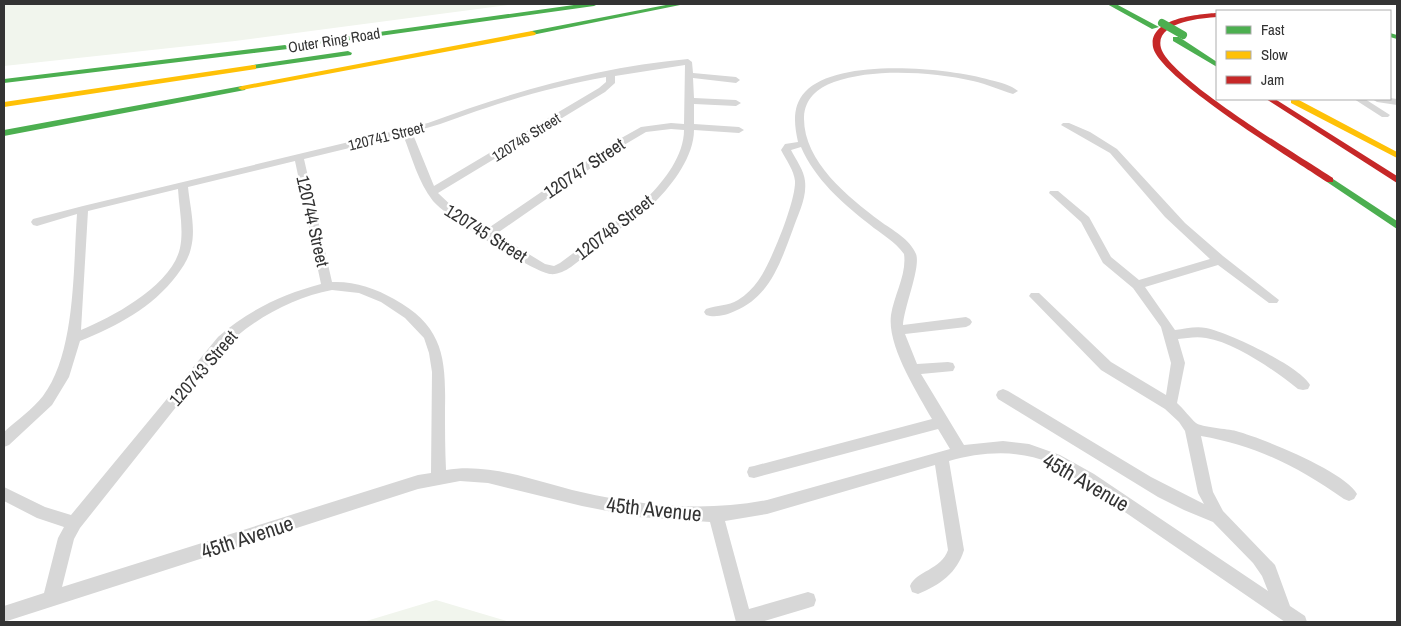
<svg xmlns="http://www.w3.org/2000/svg" width="1401" height="626" font-family="'Archivo Narrow',sans-serif">
<style>
.green{fill:#f1f5ed}
.lines{fill:none;stroke-linecap:round;stroke-linejoin:round}
.street{fill:#d7d7d7;fill-rule:evenodd}
.fast{fill:#4caf50;fill-rule:evenodd}
.slow{fill:#ffc107;fill-rule:evenodd}
.jam{fill:#c62828;fill-rule:evenodd}
.fast-bridge{stroke:#4caf50;stroke-width:8}
.labels{text-anchor:middle;dominant-baseline:central;stroke-width:5;stroke-linejoin:round;paint-order:stroke}
.far-street-label{font-size:15px;fill:#333;stroke:#fff}
.street-label{font-size:18px;fill:#333;stroke:#fff}
.near-street-label{font-size:21px;fill:#333;stroke:#fff}
</style>
<rect width="100%" height="100%" fill="#fff"/>
<!-- green -->
<path class="green" d="M4,4h511l-280,37 -231,25z
M436,600l74,22h-147z"/>
<g class="lines">
<!-- street -->
<path class="street" d="M688,59l4,3 1,11 43,4 4,3 -4,3 -43,-5 1,20 42,2 5,3 -5,3 -42,-2v20l45,3 5,3 -5,3 -45,-3c0,26 -21,54 -39,72l-84,65c-6,4 -14,8 -21,7 -17,-2 -106,-59 -117,-73 -15,-19 -21,-44 -30,-66l-99,24 28,123c22,-1 43,6 62,17 49,27 52,58 51,110 0,20 0,41 1,61 44,-8 92,12 135,22 62,14 123,20 186,8l183,-51 -12,-20 -184,49 -5,-1 -2,-5 2,-5 5,-1 178,-47c-15,-27 -45,-73 -41,-104 3,-20 16,-41 13,-61 -9,-13 -23,-20 -35,-30 -27,-21 -54,-45 -68,-77l-10,3c5,10 13,20 14,31 2,17 -7,33 -12,48 -12,32 -23,68 -58,82 -8,4 -20,7 -29,4l-2,-3 2,-3c11,-4 22,-3 32,-9 8,-5 15,-12 20,-19 12,-16 38,-80 37,-100 -1,-11 -9,-21 -14,-31l4,-6 13,-2c-4,-18 -6,-36 7,-50 33,-35 143,-24 185,-12 9,2 21,5 28,11l-5,3c-13,-4 -26,-10 -40,-13 -41,-9 -99,-13 -139,1 -17,6 -29,17 -30,35 -1,44 44,80 76,104 12,9 30,18 36,33 5,13 -12,53 -13,71l63,-8 4,2 2,3 -2,3 -4,2 -61,7 12,30 31,-2 5,1 2,4 -2,4 -32,3 43,71 39,-4 26,3 31,11 34,19 174,117 -6,-15 -9,-13 -40,-41 -29,-12 -26,-13 -160,-98 -2,-4 2,-4 5,-2 5,2 143,86 53,27 -6,-11 -13,-62 -6,-9 -14,-13 -64,-39 -72,-74 2,-3h8l72,69 55,33 5,-32 -10,-36 -28,-39 -30,-25 -22,-41 -32,-29 1,-2h8l31,26 22,40 28,23 71,-21 -45,-42 -55,-64 -49,-28 2,-2h6l21,9 27,17 68,74 38,33 56,44 -2,3h-8l-51,-38 -73,22 30,43c10,-1 20,-4 31,-2 21,4 94,38 104,57l-2,4 -5,1 -5,-1c-24,-19 -62,-46 -92,-51 -9,-2 -19,0 -28,1l7,24 -8,40c7,6 13,15 19,20 5,4 32,6 40,8 26,7 110,41 121,63l-3,5 -5,2 -5,-2c-47,-33 -87,-53 -143,-63l12,56 10,19 52,54 15,41 15,10 2,6h-22l-201,-138c-11,-7 -23,-15 -34,-21 -32,-14 -69,-11 -101,-2l15,89c-7,23 -24,35 -46,44l-6,-2 -2,-6c6,-15 31,-16 38,-36l-13,-85 -168,49 -42,7 24,88 59,-17 6,2 2,6 -2,6 -6,2 -47,14h-25l-26,-100 -72,-5 -56,-11 -94,-23 -28,-2 -42,8 -414,133v-16l40,-13 14,-55 6,-11 -27,-9 -33,-17v-14l41,20 26,8 147,-178c29,-26 65,-43 103,-53l-26,-123 -107,26c2,20 8,42 3,61 -2,10 -8,19 -14,27 -25,33 -60,51 -97,66l-11,36 -17,28 -43,40 -5,2v-15c12,-11 29,-23 39,-36 33,-44 30,-128 34,-182l-40,12 -4,-1 -2,-3 2,-3 50,-13 345,-83c83,-31 171,-56 260,-64zM685,65l-1,59 -13,-1 -30,4 -25,14 -129,88 -31,-19 -18,-17 167,-101 10,-9v-7zM606,77v5l-7,6 -165,98 -22,-54c26,-6 49,-16 74,-24 39,-13 80,-24 120,-31zM671,129l13,1c0,25 -19,50 -37,68l-87,65 -6,3 -9,-2 -49,-30 128,-89 22,-13zM178,189c1,19 6,40 2,59 -8,37 -67,69 -99,82l7,-119zM332,290l27,3 22,9 24,16 19,20 5,15 3,19 -1,101 -13,2 -356,112 12,-48 6,-11 139,-175c29,-31 71,-55 113,-63z
M1390,98l7,1v6l-20,-3 -5,-3z
M1354,99h11l25,16 -2,2h-6z"/>
<!-- fast -->
<path class="fast" d="M581,4h17l-4,2 -272,38 -4,-2 4,-2z
M671,4h14l-153,31 -4,-2 4,-2z
M1107,4h9l43,23 -7,2z
M1390,33l7,2v4l-7,-2z
M1173,37h6l38,25v5l-44,-26z
M285,45l4,2 -1,2 -284,34v-4z
M348,51l4,2 -1,2 -98,14 -4,-2 4,-2z
M242,86l4,2 -1,2 -241,46v-6z
M1330,177l67,44v8l-70,-47v-4z"/>
<!-- slow -->
<path class="slow" d="M532,31l4,2 -1,2 -293,55 -4,-2 4,-2z
M253,65h3v4l-252,38v-5z
M1291,99h6l100,53v6l-106,-55z"/>
<!-- jam -->
<path class="jam" d="M1217,13v4c-15,1 -63,5 -56,31 9,31 140,109 172,130v4h-6c-31,-21 -168,-104 -174,-135 -5,-29 46,-33 64,-34z
M1266,99h9l122,77v7z"/>
<!-- fast-bridge -->
<path class="fast-bridge" d="M1162,23l21,12"/>
</g>
<g class="labels">
<!-- far-street labels -->
<g class="far-street-label">
<text transform="translate(334 40) rotate(-9)">Outer Ring Road</text>
<text transform="translate(386 136) rotate(-14)">120741 Street</text>
<text transform="translate(526 137) rotate(-32)">120746 Street</text>
</g>
<!-- street labels -->
<g class="street-label">
<text transform="translate(584 168) rotate(-34)">120747 Street</text>
<text transform="translate(313 221) rotate(77)">120744 Street</text>
<text transform="translate(614 227) rotate(-38)">120748 Street</text>
<text transform="translate(486 233) rotate(32)">120745 Street</text>
<text transform="translate(203 368) rotate(-49)">120743 Street</text>
</g>
<!-- near-street labels -->
<g class="near-street-label">
<text transform="translate(1086 482) rotate(30)">45th Avenue</text>
<text transform="translate(654 509) rotate(6)">45th Avenue</text>
<text transform="translate(247 537) rotate(-18)">45th Avenue</text>
</g>
</g>
<!-- border -->
<rect width="1401" height="626" fill="none" stroke="#333333" stroke-width="10"/>
<!-- legend -->
<rect x="1216" y="10" width="175" height="90" fill="#ffffff" stroke="#adadad"/>
<rect x="1226" y="26" width="25" height="8" fill="#4caf50" stroke="#adadad"/>
<text x="1261" y="35" font-size="15" fill="#333333">Fast</text>
<rect x="1226" y="51" width="25" height="8" fill="#ffc107" stroke="#adadad"/>
<text x="1261" y="60" font-size="15" fill="#333333">Slow</text>
<rect x="1226" y="76" width="25" height="8" fill="#c62828" stroke="#adadad"/>
<text x="1261" y="85" font-size="15" fill="#333333">Jam</text>
</svg>
